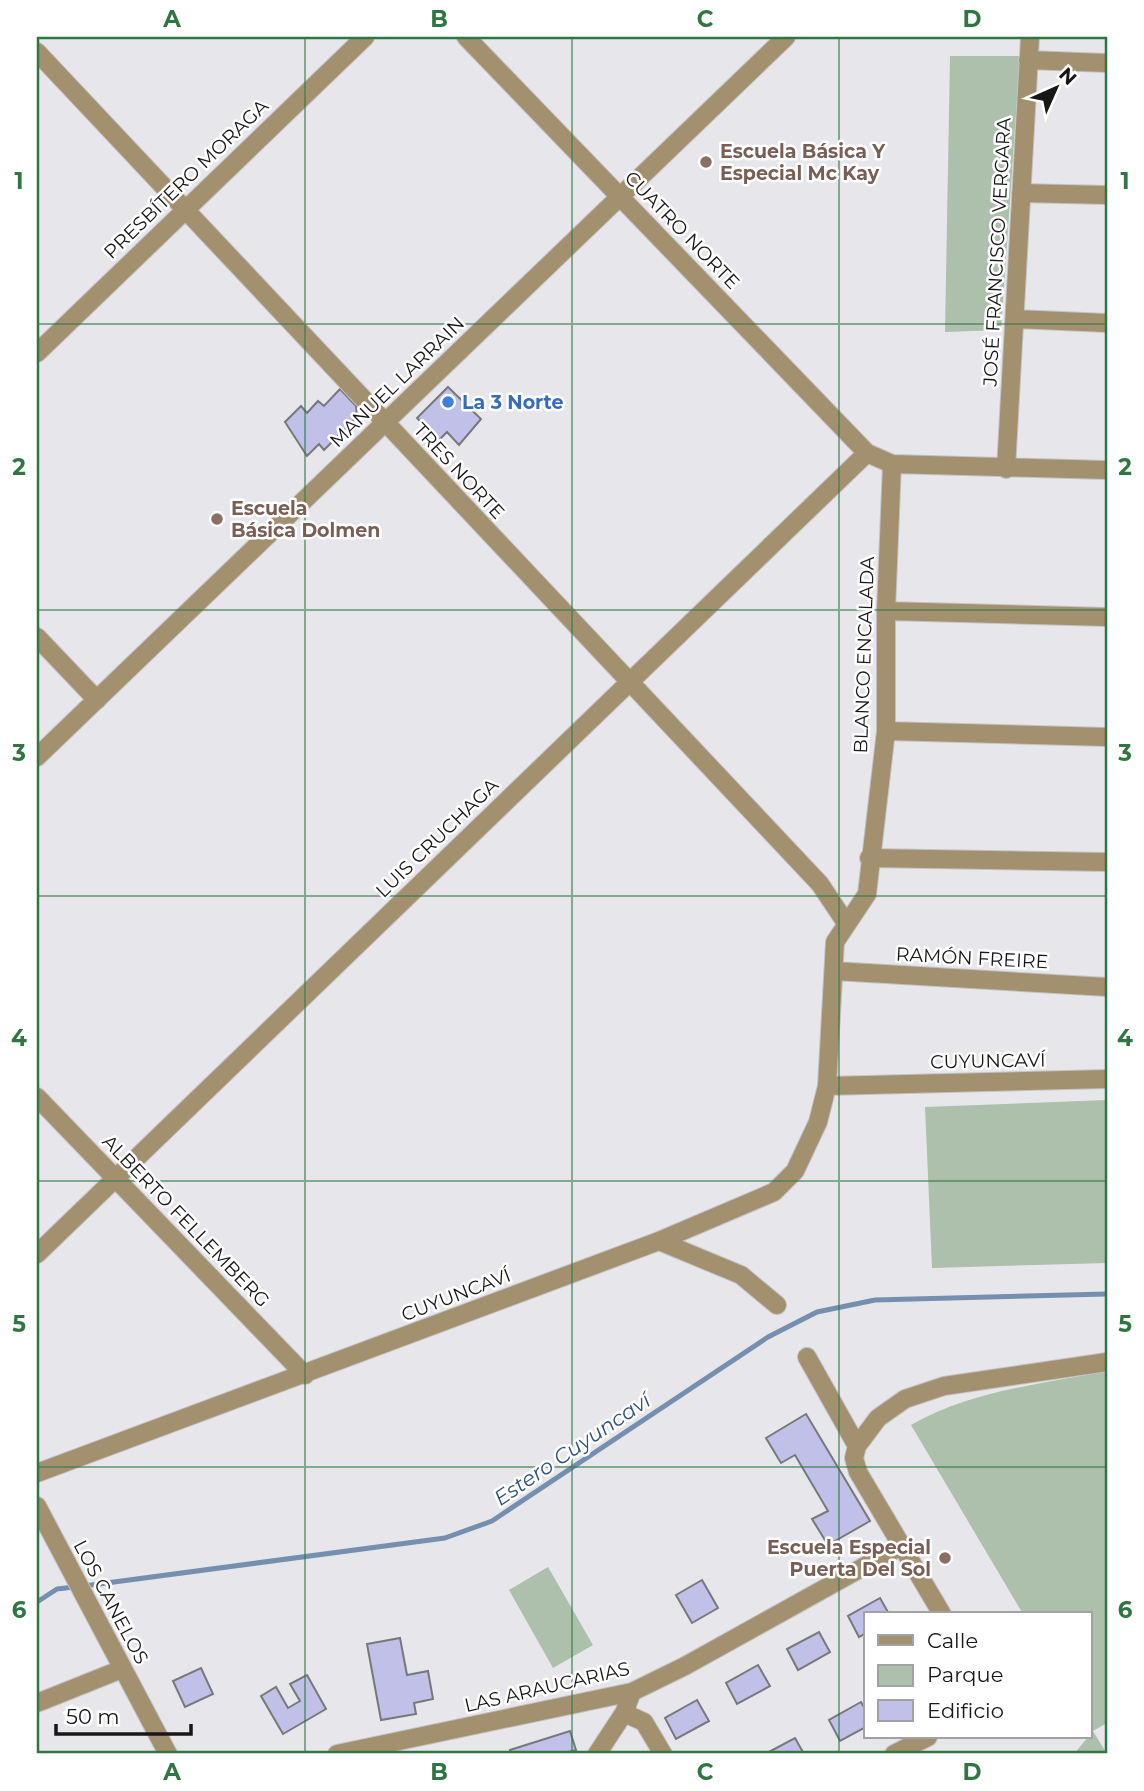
<svg xmlns="http://www.w3.org/2000/svg" width="1144" height="1791" font-family="Montserrat,sans-serif">
<style>
.green{fill:#acc0ac}
.lines{fill:none;stroke-linecap:round;stroke-linejoin:round}
.stream{stroke:#7590af;stroke-width:5}
.building{fill:#c0c0e8;stroke:#78787c;stroke-width:2}
.minor-casing{stroke:#c2c2c5;stroke-width:20}
.minor{stroke:#a2906e;stroke-width:18}
.grid{fill:none;stroke:#307642;stroke-width:2;stroke-opacity:0.55}
.education-dot{fill:#8d6e63;stroke:#fff;stroke-width:2.5}
.shop-dot{fill:#3f7fe0;stroke:#fff;stroke-width:2.5}
.labels{text-anchor:middle;dominant-baseline:central;stroke-width:5;stroke-linejoin:round;paint-order:stroke}
.education-label{font-size:19px;font-weight:bold;fill:#785e54;stroke:#fff;text-anchor:start}
.street-label{font-size:19px;fill:#171718;stroke:#fff}
.shop-label{font-size:19px;font-weight:bold;fill:#366cbe;stroke:#fff;text-anchor:start}
.water-label{font-size:21px;font-style:italic;fill:#2d5480;stroke:#fff}
.neatline{fill:none;stroke:#307642;stroke-width:2.5}
.grid-label{font-size:23px;text-anchor:middle;font-weight:bold;fill:#307642}
</style>
<rect width="100%" height="100%" fill="#e7e7eb"/>
<!-- green -->
<path class="green" d="M950,56h70l-19,274 -56,2z
M1107,1100v163l-175,5 -7,-161z
M1107,1371v352l-14,8 14,23h-33l19,-23 -3,-5v-112h-67l-112,-189c59,-34 130,-41 196,-54z
M548,1567l45,78 -40,23 -44,-78z"/>
<g class="lines">
<!-- stream -->
<path class="stream" d="M84,1586l361,-48 47,-17 276,-184 49,-25 58,-12 232,-6
M37,1602l20,-13 17,-2"/>
</g>
<!-- building -->
<path class="building" d="M448,387l33,32 -22,26 -12,-13 -8,8 -22,-22z
M340,389l16,17 1,11 -33,33 -5,-6 -12,12 -22,-34 16,-16 6,7 11,-12 6,5z
M806,1414l64,107 -42,24 -16,-26 16,-8 -33,-56 -14,8 -15,-25z
M702,1580l16,28 -26,15 -16,-28z
M880,1598l9,16h-23v19l-7,4 -11,-21z
M819,1632l11,20 -32,18 -11,-21z
M400,1638l7,37 21,-4 5,28 -19,4 2,11 -35,6 -14,-76z
M758,1665l12,21 -33,18 -11,-21z
M201,1668l12,26 -28,13 -12,-26z
M307,1675l19,34 -43,25 -22,-38 15,-9 12,21 12,-7 -10,-17z
M697,1700l12,21 -33,18 -11,-21z
M861,1702l5,9v16l-26,14 -11,-21z
M570,1731l6,19 -15,4h-50l-1,-4z
M795,1738l9,16h-39z"/>
<g class="lines">
<!-- minor casing -->
<g class="minor-casing">
<path id="minor" d="M466,37l401,416 25,11 215,6
M37,52l783,832 26,39
M1028,60l79,3
M1021,193l86,2
M1015,319l92,4
M37,353l328,-316
M1006,469l24,-432
M886,611l221,6
M37,637l60,63
M886,731l221,6
M37,757l749,-720
M869,858l238,4
M834,971l273,16
M827,1086l280,-7
M37,1097l268,278
M659,1241l82,34 36,30
M37,1254l830,-801
M807,1357l50,89 -3,12 4,14 84,142
M857,1446l21,-28 27,-19 39,-13 163,-24
M37,1473l622,-232 115,-49 21,-21 23,-49 9,-36 8,-144 32,-48 19,-163v-120l6,-147
M37,1506l131,248
M37,1703l85,-34
M624,1713l20,9 19,32
M337,1754l295,-62 53,-26 216,-120
M597,1754l27,-41 8,-21
M894,1754l34,-17"/>
</g>
<!-- minor -->
<use href="#minor" class="minor"/>
</g>
<!-- grid -->
<path class="grid" d="M305,37v1717M572,37v1717M839,37v1717M37,324h1070M37,610h1070M37,896h1070M37,1181h1070M37,1467h1070"/>
<!-- markers -->
<g class="education-dot">
<circle cx="706" cy="162" r="7"/>
<circle cx="217" cy="519" r="7"/>
<circle cx="945" cy="1558" r="7"/>
</g>
<circle class="shop-dot" cx="448" cy="402" r="7"/>
<g class="labels">
<!-- education labels -->
<g class="education-label">
<text x="720" y="151">Escuela Básica Y<tspan x="720" dy="22">Especial Mc Kay</tspan></text>
<text x="231" y="508">Escuela<tspan x="231" dy="22">Básica Dolmen</tspan></text>
<text x="931" y="1547" text-anchor="end">Escuela Especial<tspan x="931" dy="22">Puerta Del Sol</tspan></text>
</g>
<!-- street labels -->
<g class="street-label">
<text transform="translate(186 179) rotate(-44)">PRESBÍTERO MORAGA</text>
<text transform="translate(682 230) rotate(46)">CUATRO NORTE</text>
<text transform="translate(997 252) rotate(-87)">JOSÉ FRANCISCO VERGARA</text>
<text transform="translate(397 382) rotate(-44)">MANUEL LARRAIN</text>
<text transform="translate(459 471) rotate(47)">TRES NORTE</text>
<text transform="translate(864 655) rotate(-88)">BLANCO ENCALADA</text>
<text transform="translate(437 838) rotate(-44)">LUIS CRUCHAGA</text>
<text transform="translate(972 958) rotate(3)">RAMÓN FREIRE</text>
<text transform="translate(988 1061) rotate(-1)">CUYUNCAVÍ</text>
<text transform="translate(186 1221) rotate(46)">ALBERTO FELLEMBERG</text>
<text transform="translate(456 1295) rotate(-21)">CUYUNCAVÍ</text>
<text transform="translate(111 1602) rotate(62)">LOS CANELOS</text>
<text transform="translate(547 1687) rotate(-13)">LAS ARAUCARIAS</text>
</g>
<!-- shop labels -->
<g class="shop-label">
<text x="462" y="402">La 3 Norte</text>
</g>
<!-- water labels -->
<g class="water-label">
<text transform="translate(572 1449) rotate(-34)">Estero Cuyuncaví</text>
</g>
</g>
<!-- border -->
<rect width="1144" height="1791" fill="none" stroke="#ffffff" stroke-width="77"/>
<!-- legend -->
<rect x="864" y="1612" width="228" height="126" fill="#ffffff" stroke="#a2a2a3" stroke-width="2"/>
<rect x="878" y="1635" width="35" height="10" fill="#a2906e" stroke="#a2a2a3" stroke-width="2"/>
<text x="927" y="1648" font-size="21" fill="#171718">Calle</text>
<rect x="878" y="1665" width="35" height="21" fill="#acc0ac" stroke="#a2a2a3" stroke-width="2"/>
<text x="927" y="1682" font-size="21" fill="#171718">Parque</text>
<rect x="878" y="1700" width="35" height="21" fill="#c0c0e8" stroke="#a2a2a3" stroke-width="2"/>
<text x="927" y="1718" font-size="21" fill="#171718">Edificio</text>
<!-- north arrow -->
<g transform="translate(1056 88) rotate(45)" stroke="#ffffff" stroke-width="5" paint-order="stroke">
<path d="M0-5L12 26L0 18L-12 26Z" fill="#171718"/>
<text y="-10" font-size="19" font-weight="bold" text-anchor="middle" fill="#171718">N</text>
</g>
<!-- scale -->
<path d="M56 1724v10h135v-10" fill="none" stroke="#171718" stroke-width="3.5"/>
<text x="66" y="1724" font-size="21" fill="#171718" stroke="#ffffff" stroke-width="5" paint-order="stroke">50 m</text>
<rect x="38" y="38" width="1068" height="1714" class="neatline"/>
<g class="grid-label">
<text x="172" y="27">A</text>
<text x="439" y="27">B</text>
<text x="705" y="27">C</text>
<text x="972" y="27">D</text>
<text x="19" y="189">1</text>
<text x="1125" y="189">1</text>
<text x="19" y="475">2</text>
<text x="1125" y="475">2</text>
<text x="19" y="761">3</text>
<text x="1125" y="761">3</text>
<text x="19" y="1046">4</text>
<text x="1125" y="1046">4</text>
<text x="19" y="1332">5</text>
<text x="1125" y="1332">5</text>
<text x="19" y="1618">6</text>
<text x="1125" y="1618">6</text>
<text x="172" y="1780">A</text>
<text x="439" y="1780">B</text>
<text x="705" y="1780">C</text>
<text x="972" y="1780">D</text>
</g>
</svg>
